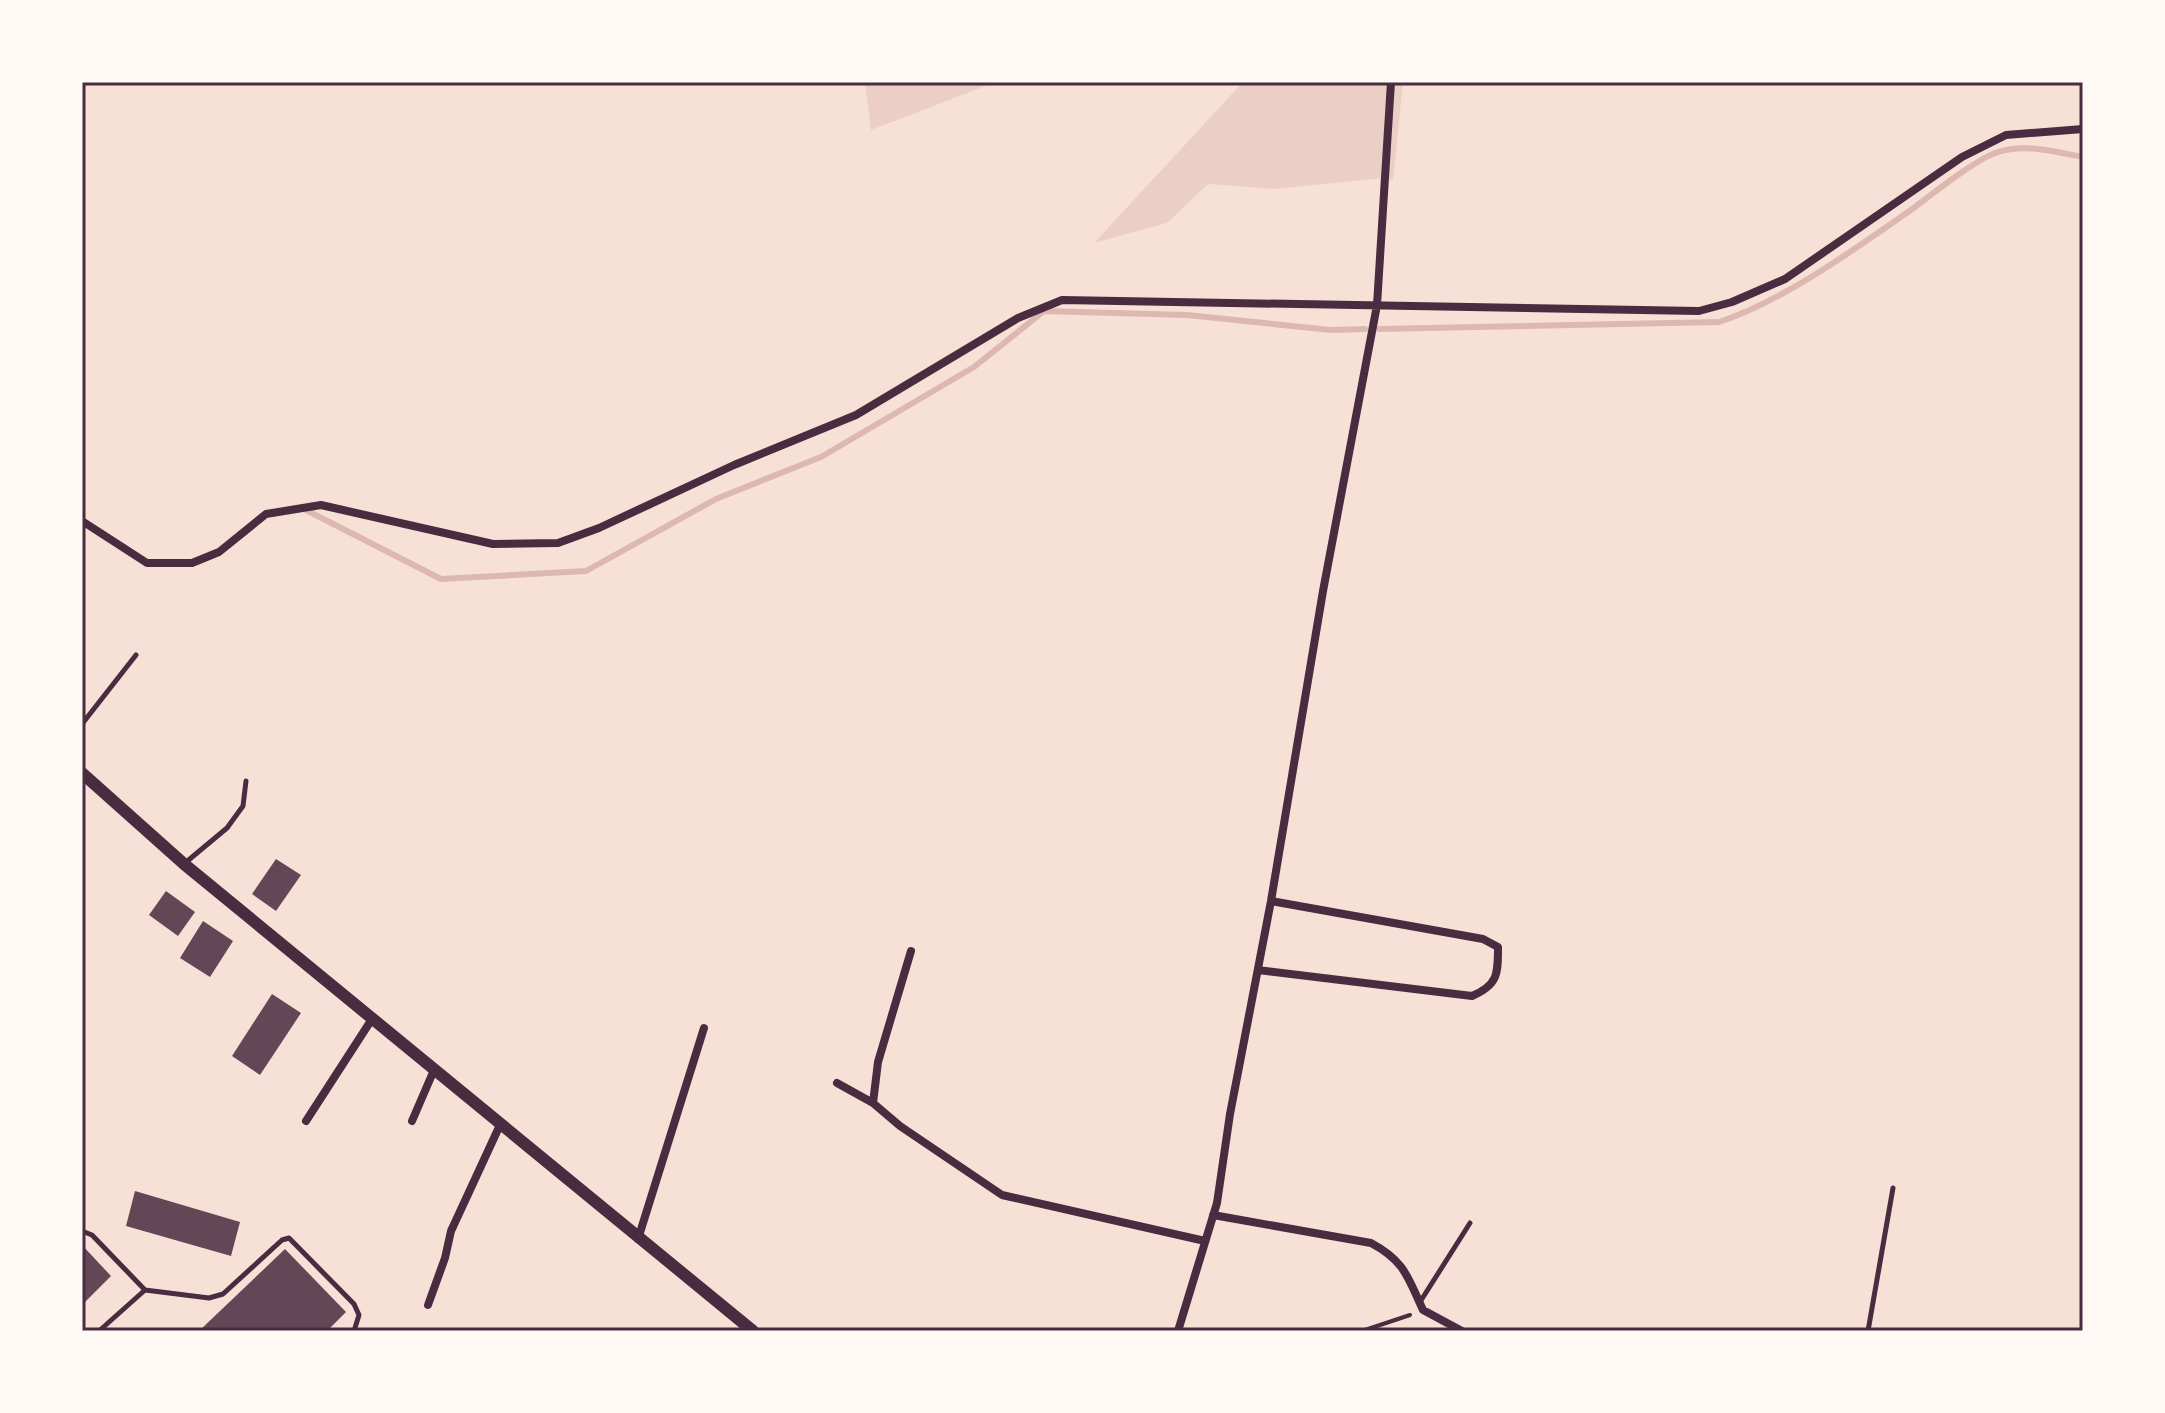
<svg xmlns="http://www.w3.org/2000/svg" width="2165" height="1413" font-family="Mulish,sans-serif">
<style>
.green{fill:#ebcfc5}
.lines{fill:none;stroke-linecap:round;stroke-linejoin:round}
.stream{stroke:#dcb8b0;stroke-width:6}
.building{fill:#644757}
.path{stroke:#4a2c40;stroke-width:4}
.service{stroke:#4a2c40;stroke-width:5}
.minor{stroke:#4a2c40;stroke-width:8}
.tertiary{stroke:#4a2c40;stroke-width:12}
.neatline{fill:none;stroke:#4a2c40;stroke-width:3}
</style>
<rect width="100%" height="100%" fill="#f7e1d7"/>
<!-- green -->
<path class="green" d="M865,82h131l-125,48z
M1243,82h160l-10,98 -10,-2 -109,11 -66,-5 -41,39 -73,20z"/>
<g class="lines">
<!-- stream -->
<path class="stream" d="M1379,329l340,-7c65,-21 140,-76 196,-115 20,-15 61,-48 83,-55 28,-9 57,0 85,5
M306,510l135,69 145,-8 130,-72 105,-42 153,-90 70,-56 143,4 144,15 34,-1"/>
</g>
<!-- building -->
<path class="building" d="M276,859l25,16 -25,36 -24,-17z
M166,891l29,21 -17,24 -29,-21z
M203,921l30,20 -23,36 -30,-19z
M272,994l29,19 -41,62 -28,-19z
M135,1191l105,31 -9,34 -105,-30z
M82,1245l29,31 -29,29z
M285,1249l61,63 -19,19h-128z"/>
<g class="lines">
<!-- path -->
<path class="path" d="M1362,1331l48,-16"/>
<!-- service -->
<path class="service" d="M82,724l54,-69
M185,863l42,-35 16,-22 3,-25
M82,1231l10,4 53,55 64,8 14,-4 59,-54 7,-2 65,66 5,11 -5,16
M1420,1302l50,-79
M99,1331l46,-41
M1868,1331l25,-143"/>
<!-- minor -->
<path class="minor" d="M82,521l65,42h45l27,-11 47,-38 55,-9 172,39 65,-1 41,-15 135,-63 122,-50 162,-97 44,-18 637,11 33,-9 53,-23 177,-122 44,-22 77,-6
M911,951l-33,111 -5,41 27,23 102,69 203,46
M1258,970l214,26c26,-11 26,-22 26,-49l-15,-8 -212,-38
M837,1083l36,20
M306,1121l66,-102
M412,1121l22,-51
M1213,1215l158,28c34,18 37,35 52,67l39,21
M638,1239l66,-211
M428,1305l17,-47 6,-27 49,-106
M1178,1331l39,-128 13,-89 41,-213 52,-310 54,-286 14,-223"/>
<!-- tertiary -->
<path class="tertiary" d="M82,773l102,91 569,467"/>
</g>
<!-- border -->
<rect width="2165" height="1413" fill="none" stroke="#fffaf5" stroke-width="168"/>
<rect x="84" y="84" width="1997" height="1245" class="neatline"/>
</svg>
